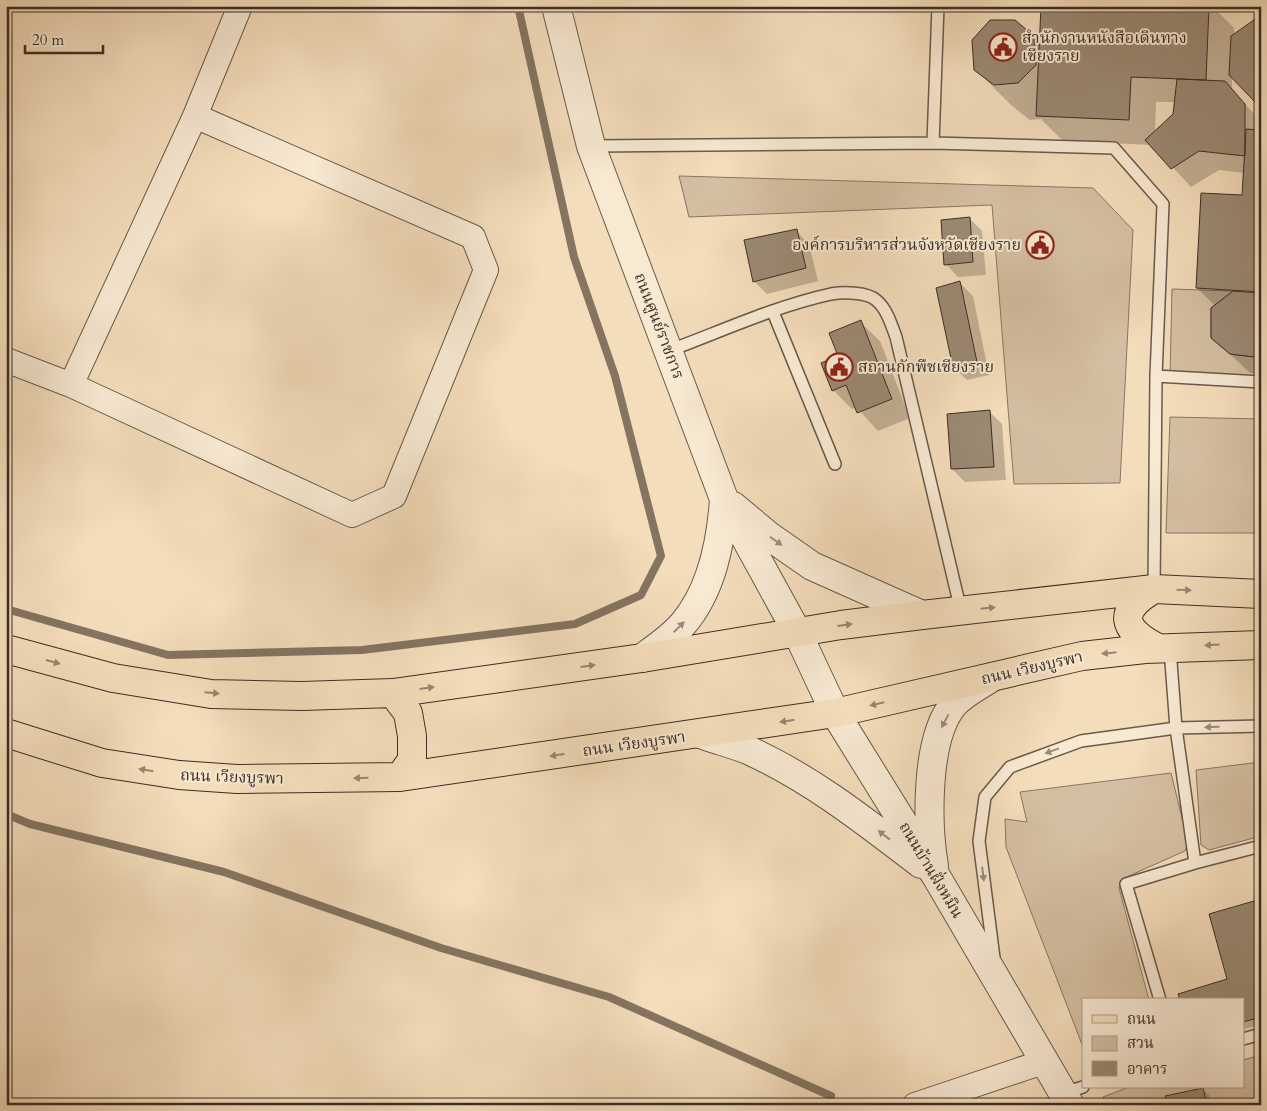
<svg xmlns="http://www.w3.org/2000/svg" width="1267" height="1111" font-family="Cardo,'Noto Serif Thai',serif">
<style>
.green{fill:#d5bfa2;stroke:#887664}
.shadow{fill:#0003;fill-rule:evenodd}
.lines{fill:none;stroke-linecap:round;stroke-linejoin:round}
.stream{stroke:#847461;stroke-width:8}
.building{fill:#9b8973;stroke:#3b2e26}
.service-casing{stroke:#695a4b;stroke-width:14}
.minor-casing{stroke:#695a4b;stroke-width:26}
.tertiary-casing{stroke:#695a4b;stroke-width:30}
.primary-casing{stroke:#3b2e26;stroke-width:30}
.service{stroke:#f8e9d3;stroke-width:11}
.minor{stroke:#f8e9d3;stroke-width:24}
.tertiary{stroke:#f8e9d3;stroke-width:28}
.primary{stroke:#f4ddbb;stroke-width:28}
.oneway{fill:#9a8c7c}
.oneway2{fill:#988670}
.labels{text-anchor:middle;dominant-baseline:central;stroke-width:4;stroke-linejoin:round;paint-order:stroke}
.poi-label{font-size:16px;fill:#3b2e26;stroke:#f8e9d3;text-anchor:start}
.street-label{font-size:16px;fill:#3b2e26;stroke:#f8e9d3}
</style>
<rect width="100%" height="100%" fill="#f4ddbb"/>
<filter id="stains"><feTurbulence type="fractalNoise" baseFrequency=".004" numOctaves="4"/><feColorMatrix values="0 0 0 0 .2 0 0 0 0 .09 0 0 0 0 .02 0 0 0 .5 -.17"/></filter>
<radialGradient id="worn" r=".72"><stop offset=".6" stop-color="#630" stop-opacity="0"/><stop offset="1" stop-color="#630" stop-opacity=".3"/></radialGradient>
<!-- green -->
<path class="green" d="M679,176l414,12 40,42 -13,253 -106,1 -22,-279 -303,12z
M1172,289l61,2 -22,17v30l19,16 24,3 7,-6v31l-91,-6z
M1170,417l91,2v114h-95z
M1261,762v74l-52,14 -8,-5 -5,-75z
M1171,773l17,69 -3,9 -63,28 -3,9 30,112h-66v47l-77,-200 -1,-28 22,3 -7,-30z
M1261,1055v50h-155l-3,-8 26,-10h114v-27z"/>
<!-- shadow -->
<path class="shadow" d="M1042,6h170l22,22v7l27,-18v89l-29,-29v13l29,31v253l-11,-1 -38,-36 3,-31 -18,-18 47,-91 1,-24 -26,-3 -28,17 -39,-42 -89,-4 -22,-22 -11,1 -19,-15 -36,-36 58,-32 8,7zM1156,102h19l-1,12 -19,19z
M969,218l13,13 4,44 -28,2 -12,-13z
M796,231l13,13 9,37 -51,13 -13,-13z
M960,283l13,13 16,79 -22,5 -13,-12z
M860,322l20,19 30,77 -32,13 -21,-23 -5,1 -19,-19 7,-33z
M989,411l13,13 4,56 -41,2 -13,-13z
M1261,900v125l-18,4v-29l-14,-20z
M1203,1089l6,6 2,10h-43z"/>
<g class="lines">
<!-- stream -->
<path class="stream" d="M6,609l162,46 194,-5 213,-26 66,-29 20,-39 -46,-180 -41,-119 -56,-251
M6,814l24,10 194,48 217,76 168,49 222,99"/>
</g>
<!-- building -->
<path class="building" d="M1041,6h168l-3,74 -75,-3 -2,43 -93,-4z
M1261,15v87h-6l-26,-27 2,-39z
M990,20h25l19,16 2,29 -18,18 -24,2 -20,-15 -2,-30z
M1177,79l48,2 20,23v52l-46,-5 -28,18 -26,-29 28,-26z
M1246,129l15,1v162l-65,-4 5,-95 41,2z
M970,217l3,45 -29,3 -3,-45z
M797,229l9,39 -53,14 -9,-42z
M960,281l17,81 -24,6 -17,-80z
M1233,291l28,2v58l-7,6 -24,-3 -19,-16v-30z
M861,320l31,79 -35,14 -11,-28 -14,6 -11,-28 17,-7 -9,-23z
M990,410l4,57 -43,2 -4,-55z
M1261,899v118l-18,5v-22h-63l-2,-6 49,-15 -18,-65z
M1203,1088l4,17h-40l-2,-9z"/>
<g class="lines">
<!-- service casing -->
<g class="service-casing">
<path id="service" d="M933,143l5,-137
M591,146l342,-3 181,5 49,56 -7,172 -2,213
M773,312l62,152
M668,351c54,-20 108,-45 163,-57 12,-2 36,-2 45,6 11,9 15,24 20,37l65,274
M1156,376l105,6
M1170,649l6,79 19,135
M994,958l-15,-117 6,-44 25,-30 71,-26 95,-13 85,-2
M1160,1000l-34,-116 69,-21 66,-17
M1243,1039l18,-5
M1064,1093l19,-6"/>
</g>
<!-- minor casing -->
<g class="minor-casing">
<path id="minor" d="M6,360l65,25 281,130 42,-19 92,-226 -13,-33 -278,-121
M71,385l124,-269 45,-110
M915,1105l131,-44"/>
</g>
<!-- tertiary casing -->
<g class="tertiary-casing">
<path id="tertiary" d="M556,6l35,140 133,353 73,133 38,81 101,163 134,229
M733,506l36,30 43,30 110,49
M642,658c14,-10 30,-21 41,-34 29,-34 38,-81 41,-125
M700,734c16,6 33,10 48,16 64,29 118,72 173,114
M934,866c-7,-42 -9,-128 20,-162 10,-11 27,-19 38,-27"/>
</g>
<!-- primary casing -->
<g class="primary-casing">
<path id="primary" d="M1154,589c-38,22 -32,41 4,59
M6,649l107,29 98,16 91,2 91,-3 249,-35 199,-33 81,-10 232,-26 107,5
M393,693l15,20 4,23v24l-12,17
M6,733l96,30 77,12 58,4 163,-2 435,-64 247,-57 63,-7 116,-4"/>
</g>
<!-- service -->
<use href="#service" class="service"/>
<!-- minor -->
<use href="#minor" class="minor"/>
<!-- tertiary -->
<use href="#tertiary" class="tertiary"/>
<!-- primary -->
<use href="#primary" class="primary"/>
</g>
<!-- one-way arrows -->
<defs><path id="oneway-solid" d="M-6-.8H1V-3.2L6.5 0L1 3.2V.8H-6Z" transform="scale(1.25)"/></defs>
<g class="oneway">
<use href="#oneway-solid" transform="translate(776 541) rotate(35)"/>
<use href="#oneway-solid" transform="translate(679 627) rotate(-45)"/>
<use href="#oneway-solid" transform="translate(945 721) rotate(118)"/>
<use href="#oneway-solid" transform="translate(1212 727) rotate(179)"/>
<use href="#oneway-solid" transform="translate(1052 751) rotate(160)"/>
<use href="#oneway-solid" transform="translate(884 835) rotate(-142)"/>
<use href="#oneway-solid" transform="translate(983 874) rotate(83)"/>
</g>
<g class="oneway2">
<use href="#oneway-solid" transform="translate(1184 590) rotate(1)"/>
<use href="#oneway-solid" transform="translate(988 608) rotate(-6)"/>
<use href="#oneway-solid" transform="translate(845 625) rotate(-8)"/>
<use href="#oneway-solid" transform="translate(1212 645) rotate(177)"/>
<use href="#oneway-solid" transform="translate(1109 653) rotate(174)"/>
<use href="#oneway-solid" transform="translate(53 662) rotate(15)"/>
<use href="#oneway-solid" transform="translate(588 666) rotate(-8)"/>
<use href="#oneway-solid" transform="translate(427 688) rotate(-8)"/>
<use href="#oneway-solid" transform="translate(212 693) rotate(5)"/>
<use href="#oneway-solid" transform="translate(877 704) rotate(167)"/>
<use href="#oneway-solid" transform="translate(787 721) rotate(171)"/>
<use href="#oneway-solid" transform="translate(557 755) rotate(172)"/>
<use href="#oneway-solid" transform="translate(146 770) rotate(-171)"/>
<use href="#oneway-solid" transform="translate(361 778) rotate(178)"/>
</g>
<!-- icons -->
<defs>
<g id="civic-ring" transform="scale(1.4375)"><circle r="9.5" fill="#f8e9d3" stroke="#8f2418" stroke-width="1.5"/><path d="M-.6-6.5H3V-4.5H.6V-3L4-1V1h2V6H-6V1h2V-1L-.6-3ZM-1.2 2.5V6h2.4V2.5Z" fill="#8f2418"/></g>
</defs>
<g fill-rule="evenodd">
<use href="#civic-ring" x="1003" y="47"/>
<use href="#civic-ring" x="1040" y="245"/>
<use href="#civic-ring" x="839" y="367"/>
</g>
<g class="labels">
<!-- poi labels -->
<g class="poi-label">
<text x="1022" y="38">สำนักงานหนังสือเดินทาง<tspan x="1022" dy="18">เชียงราย</tspan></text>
<text x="1021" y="245" text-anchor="end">องค์การบริหารส่วนจังหวัดเชียงราย</text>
<text x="858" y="367">สถานกักพืชเชียงราย</text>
</g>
<!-- street labels -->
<g class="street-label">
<text transform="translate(659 326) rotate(69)">ถนนศูนย์ราชการ</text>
<text transform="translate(1032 668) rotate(-13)">ถนน เวียงบูรพา</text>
<text transform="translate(634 744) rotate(-8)">ถนน เวียงบูรพา</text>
<text transform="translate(232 777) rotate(2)">ถนน เวียงบูรพา</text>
<text transform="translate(931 870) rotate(59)">ถนนบ้านฝั่งหมิน</text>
</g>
</g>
<!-- margin -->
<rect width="1267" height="1111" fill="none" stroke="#f4ddbb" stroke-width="25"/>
<rect x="8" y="8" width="1252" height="1096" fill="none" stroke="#3b2e26" stroke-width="2.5"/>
<rect x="12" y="12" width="1242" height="1086" fill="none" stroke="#3b2e26"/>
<!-- legend -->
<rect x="1082" y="998" width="162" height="90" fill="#f8e9d3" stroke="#ac9e8e"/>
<rect x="1092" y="1015" width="25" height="8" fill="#f4ddbb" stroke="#ac9e8e"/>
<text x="1127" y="1024" font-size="15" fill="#3b2e26">ถนน</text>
<rect x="1092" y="1036" width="25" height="15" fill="#d5bfa2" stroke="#ac9e8e"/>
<text x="1127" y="1048" font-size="15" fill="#3b2e26">สวน</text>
<rect x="1092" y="1061" width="25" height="15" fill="#9b8973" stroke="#ac9e8e"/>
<text x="1127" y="1074" font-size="15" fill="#3b2e26">อาคาร</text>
<!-- scale -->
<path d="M25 45v8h78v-8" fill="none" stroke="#3b2e26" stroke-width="2.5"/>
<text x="32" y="45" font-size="15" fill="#3b2e26" stroke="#f8e9d3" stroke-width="4" paint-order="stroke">20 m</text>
<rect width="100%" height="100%" filter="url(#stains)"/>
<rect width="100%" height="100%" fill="url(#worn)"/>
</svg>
